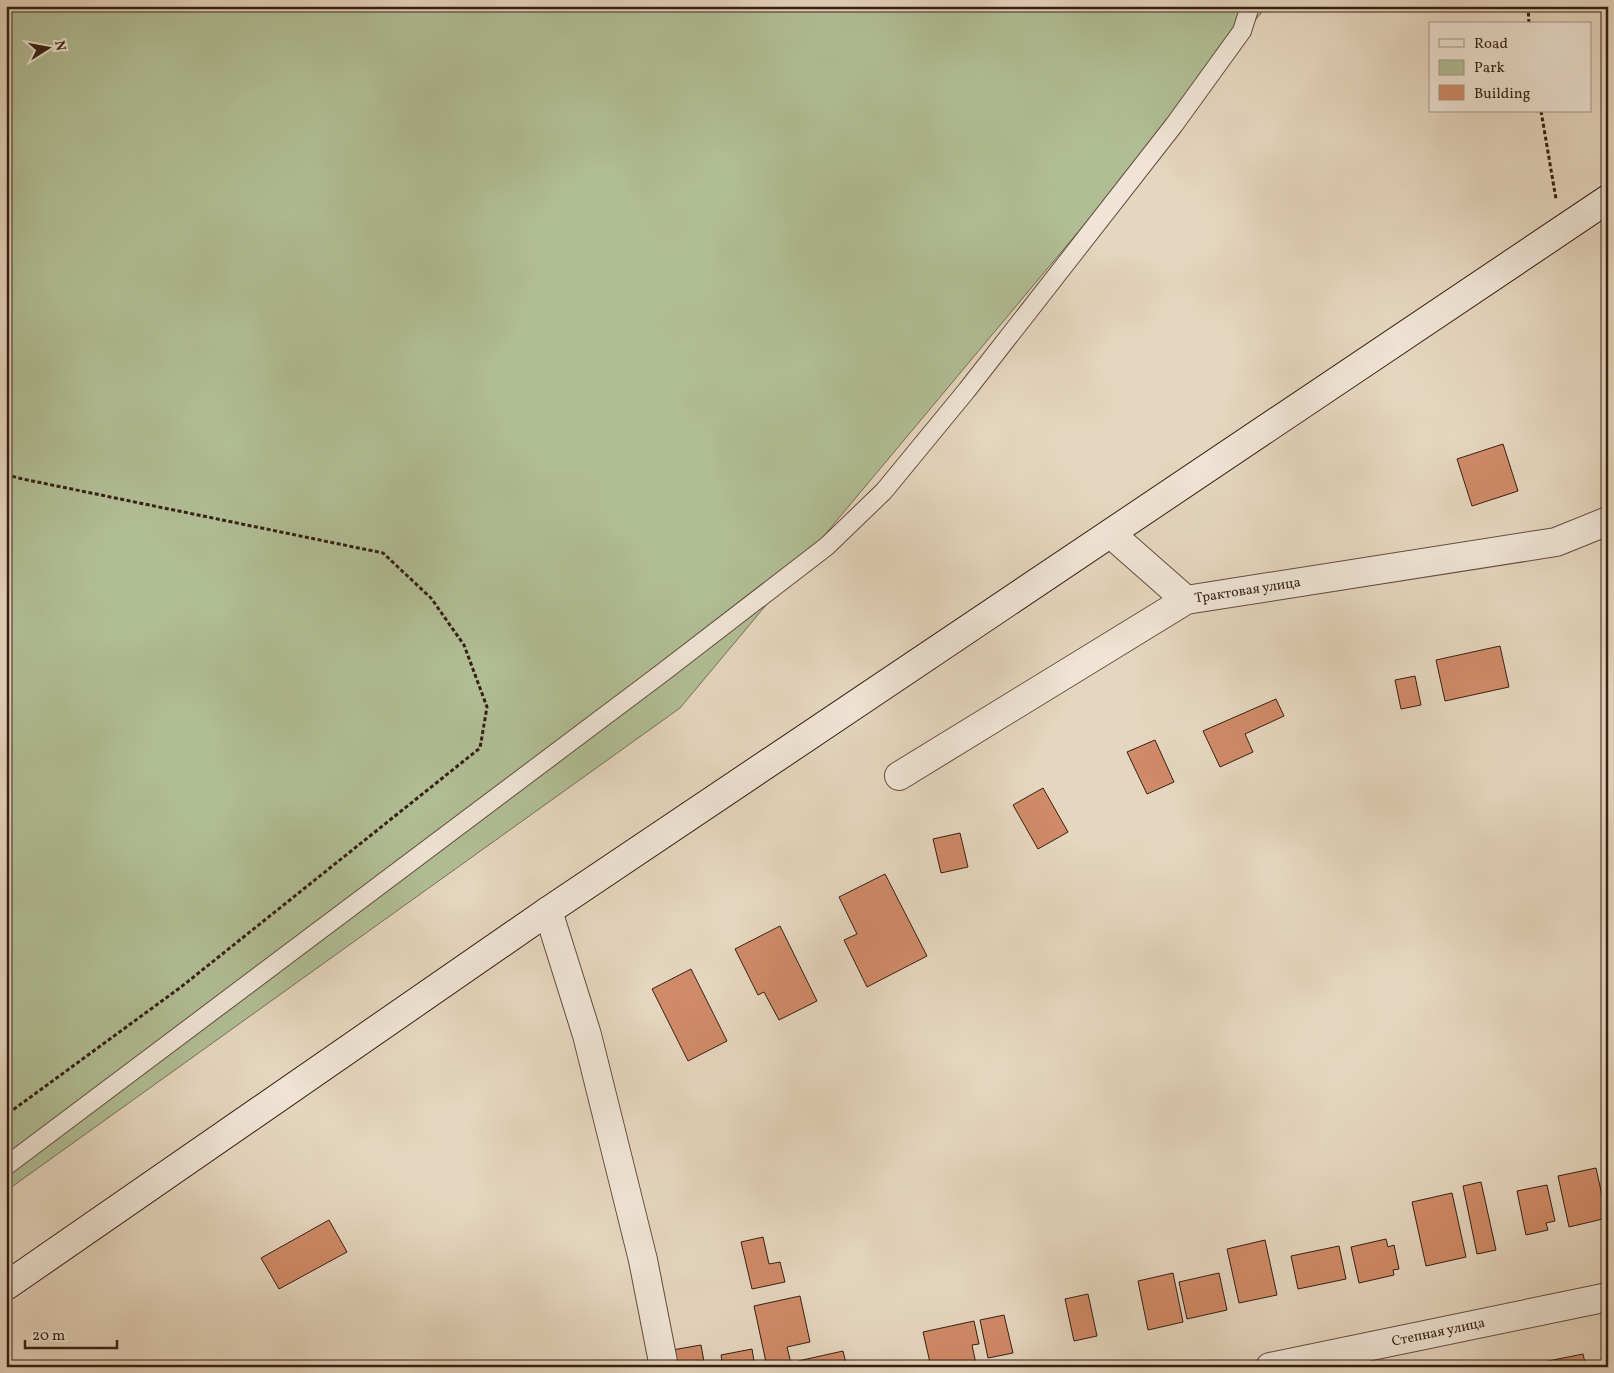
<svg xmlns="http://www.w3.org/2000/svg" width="1614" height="1373" font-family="Vollkorn,serif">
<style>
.green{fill:#b1be95;stroke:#746e54}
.building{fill:#d08b68;stroke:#361f13}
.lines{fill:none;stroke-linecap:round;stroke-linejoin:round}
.lane-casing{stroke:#624d3e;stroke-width:20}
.street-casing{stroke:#624d3e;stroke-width:30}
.secondary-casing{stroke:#361f13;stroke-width:30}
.path{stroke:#361f13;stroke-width:3;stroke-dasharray:4 2.5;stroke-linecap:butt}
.lane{stroke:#efe4d5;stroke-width:18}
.street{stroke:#efe4d5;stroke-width:28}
.secondary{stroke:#efe4d5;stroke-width:28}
.labels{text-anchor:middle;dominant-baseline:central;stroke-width:5;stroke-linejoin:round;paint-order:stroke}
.street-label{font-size:14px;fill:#361f13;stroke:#efe4d5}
</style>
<rect width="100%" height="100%" fill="#e6d6bf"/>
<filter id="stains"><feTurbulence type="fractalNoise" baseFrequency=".004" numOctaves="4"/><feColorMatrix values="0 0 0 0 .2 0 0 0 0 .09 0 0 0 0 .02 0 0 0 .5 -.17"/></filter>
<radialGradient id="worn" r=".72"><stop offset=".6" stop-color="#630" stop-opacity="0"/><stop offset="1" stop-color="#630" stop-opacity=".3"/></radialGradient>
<!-- green -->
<path class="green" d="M6,6h1261l-587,702 -674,483z"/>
<!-- building -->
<path class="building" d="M1503,444l15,47 -46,15 -15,-47z
M1608,621v26l-6,-25z
M1500,646l9,41 -64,14 -9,-41z
M1415,676l6,29 -20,4 -6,-29z
M1276,699l8,17 -39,18 8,18 -33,15 -17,-36z
M1155,740l19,42 -27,12 -20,-42z
M1043,788l25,44 -30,17 -25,-44z
M960,833l8,34 -27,6 -8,-34z
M885,874l42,82 -60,31 -23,-47 13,-6 -18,-37z
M780,926l37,75 -38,19 -15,-28 -6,3 -23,-46z
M691,969l36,72 -39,20 -36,-72z
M1596,1168l11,50 -38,9 -11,-51z
M1481,1182l15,68 -19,4 -14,-68z
M1547,1185l8,36 -9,2 2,7 -22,5 -9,-44z
M1452,1193l14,64 -40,9 -14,-64z
M329,1220l18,32 -68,37 -18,-31z
M763,1237l6,27 11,-2 5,20 -33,7 -11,-47z
M1386,1239l2,8 6,-2 5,24 -6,1 1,5 -35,8 -8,-36z
M1265,1240l12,55 -38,8 -12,-54z
M1339,1246l7,33 -48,10 -7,-33z
M1173,1273l10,49 -35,8 -10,-49z
M1219,1273l8,37 -40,9 -8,-37z
M1088,1294l9,42 -23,5 -9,-42z
M800,1296l10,46 -23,5 5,20h-25l-13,-61z
M1004,1315l9,38 -25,5 -8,-38z
M974,1321l5,23 -7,1 4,19 -13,3h-32l-8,-35z
M701,1345l4,22h-30l-3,-17z
M752,1349l3,18h-32l-2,-12z
M843,1351l4,16h-47l-2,-6z
M1583,1354l3,13h-42l-1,-5z"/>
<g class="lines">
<!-- lane casing -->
<g class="lane-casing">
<path id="lane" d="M6,1166l656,-493 165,-127 57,-55 83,-101 207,-265 68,-94 8,-25"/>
</g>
<!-- street casing -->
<g class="street-casing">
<g id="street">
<path d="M1111,534l75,66"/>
<path id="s1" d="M899,776l287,-176 370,-58 52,-21"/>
<path d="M548,911l39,124 56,225 21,107"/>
<path id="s2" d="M1270,1367l338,-70"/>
</g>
</g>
<!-- secondary casing -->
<g class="secondary-casing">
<path id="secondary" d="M6,1286l542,-375 1060,-712"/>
</g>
<!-- path -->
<path class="path" d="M1528,6l1,18
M1541,111l15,88
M6,474l12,4 365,75 48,45 33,47 23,62 -7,41 -299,239 -175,128"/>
<!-- lane -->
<use href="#lane" class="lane"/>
<!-- street -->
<use href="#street" class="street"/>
<!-- secondary -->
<use href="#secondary" class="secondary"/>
</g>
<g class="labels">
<!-- street labels -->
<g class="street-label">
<text stroke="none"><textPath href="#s1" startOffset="399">Трактовая улица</textPath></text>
<text stroke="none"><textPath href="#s2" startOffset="172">Степная улица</textPath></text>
</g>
</g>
<!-- margin -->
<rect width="1614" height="1373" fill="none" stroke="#e6d6bf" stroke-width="25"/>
<rect x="8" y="8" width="1599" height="1358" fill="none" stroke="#361f13" stroke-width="2.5"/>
<rect x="12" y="12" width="1589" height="1348" fill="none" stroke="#361f13"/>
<!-- legend -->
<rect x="1429" y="22" width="162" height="90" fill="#efe4d5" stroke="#a59587"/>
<rect x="1439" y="39" width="25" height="8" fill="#efe4d5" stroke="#a59587"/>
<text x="1474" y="48" font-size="15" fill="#361f13">Road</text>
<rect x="1439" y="60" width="25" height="15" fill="#b1be95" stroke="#a59587"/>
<text x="1474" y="72" font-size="15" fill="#361f13">Park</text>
<rect x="1439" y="85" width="25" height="15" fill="#d08b68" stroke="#a59587"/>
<text x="1474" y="98" font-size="15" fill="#361f13">Building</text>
<!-- north arrow -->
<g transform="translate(48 48) rotate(79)" stroke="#efe4d5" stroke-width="4" paint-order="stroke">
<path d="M0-4L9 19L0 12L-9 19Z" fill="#361f13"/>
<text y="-8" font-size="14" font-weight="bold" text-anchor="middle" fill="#361f13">N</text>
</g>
<!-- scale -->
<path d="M25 1340v8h92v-8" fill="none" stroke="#361f13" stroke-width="2.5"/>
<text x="32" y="1340" font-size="15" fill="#361f13" stroke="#efe4d5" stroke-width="4" paint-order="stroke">20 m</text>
<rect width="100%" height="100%" filter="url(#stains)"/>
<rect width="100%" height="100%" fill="url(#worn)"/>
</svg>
